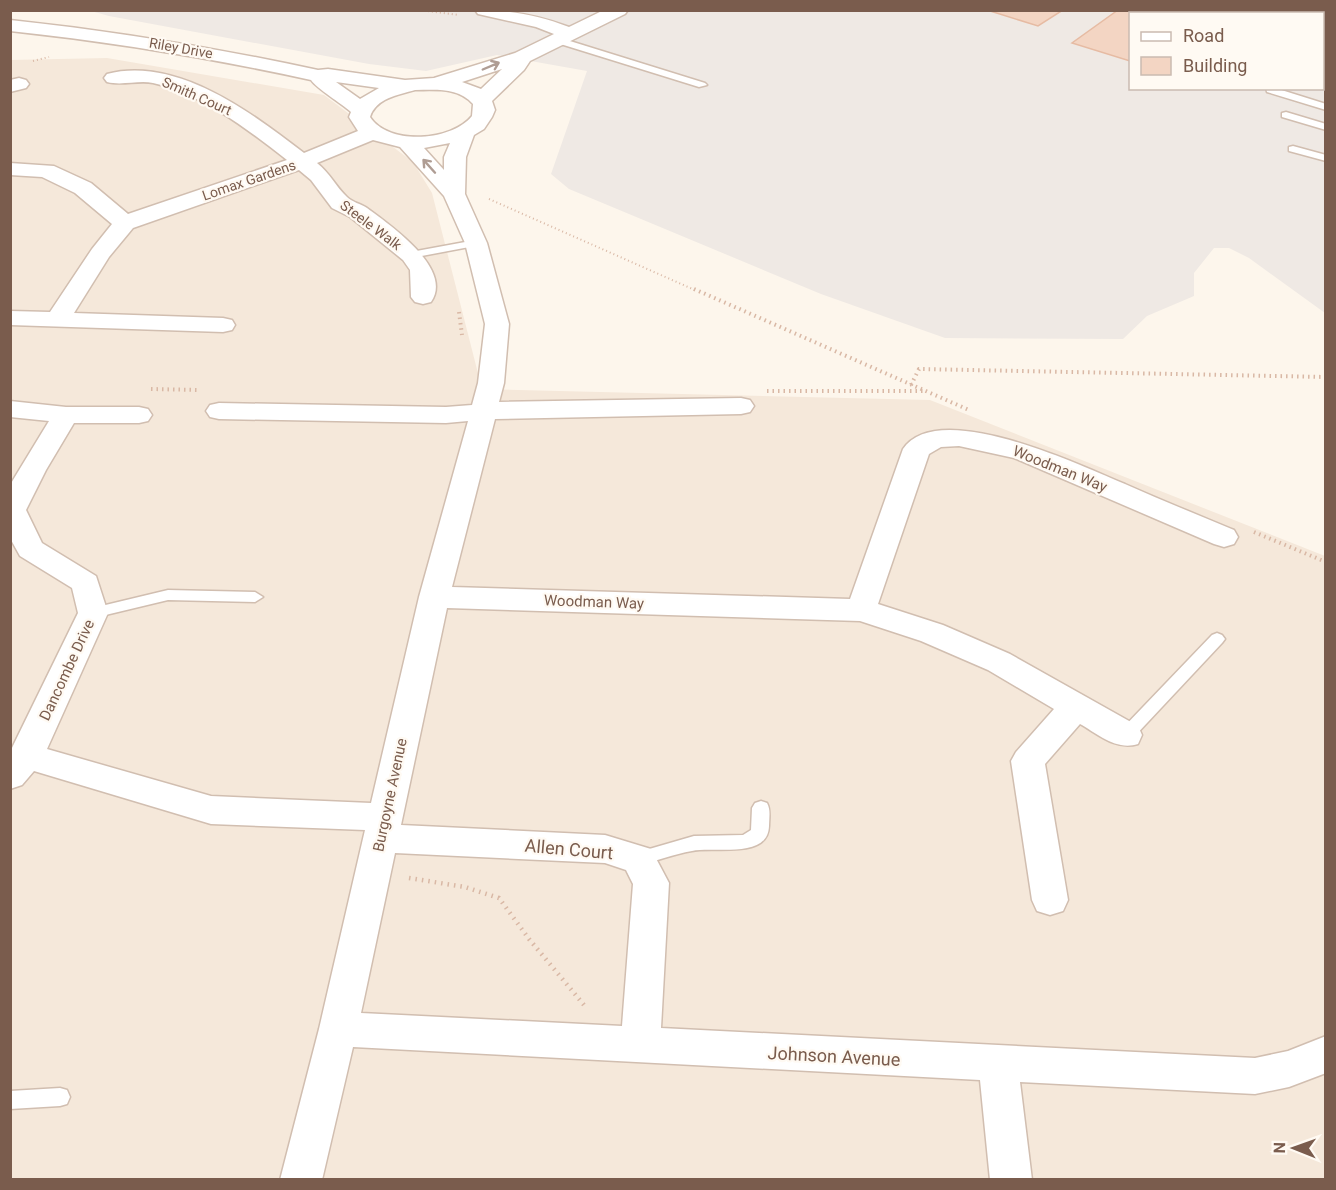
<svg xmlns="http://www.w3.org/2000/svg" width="1336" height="1190" font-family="Roboto,sans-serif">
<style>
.residential{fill:#f5e8da}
.industrial{fill:#efe9e4;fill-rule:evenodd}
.building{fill:#f3d5c3;stroke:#e6bba3;stroke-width:1.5}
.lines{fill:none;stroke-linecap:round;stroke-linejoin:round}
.lane-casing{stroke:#d1beb0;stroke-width:3}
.street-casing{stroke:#d1beb0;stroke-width:3}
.path-far2{stroke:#d9b8a5;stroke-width:2;stroke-dasharray:1 3;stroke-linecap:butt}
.path-far1{stroke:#d9b8a5;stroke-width:4;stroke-dasharray:1.5 4;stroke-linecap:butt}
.path{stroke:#d9b8a5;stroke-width:4.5;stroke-dasharray:1.5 5;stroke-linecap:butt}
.lane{fill:#fff;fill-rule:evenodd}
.street{fill:#fff;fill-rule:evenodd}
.oneway{stroke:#af9d94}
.labels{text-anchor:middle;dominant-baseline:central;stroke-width:4.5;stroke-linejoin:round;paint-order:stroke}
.far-street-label{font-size:14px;fill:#7a5c4d;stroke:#fffaf3}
.street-label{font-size:15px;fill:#7a5c4d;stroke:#fffaf3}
.near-street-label{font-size:18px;fill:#7a5c4d;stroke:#fffaf3}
</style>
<rect width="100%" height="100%" fill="#fdf6ec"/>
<!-- residential -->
<path class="residential" d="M107,58l217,37 89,67 19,31 50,196 448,11 395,156v623h-1314l-1,-1119z"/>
<!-- industrial -->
<path class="industrial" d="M91,11h1234v302l-76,-55 -20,-10h-15l-20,25v23l-47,20 -24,23 -178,-1 -124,-44 -252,-105 -18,-15 36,-103 -90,-16 -71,16 -57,-7 -260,-48zM1130,14h192v74h-192z"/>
<!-- building -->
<path class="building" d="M987,10h76l-25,16z
M1118,10h208v10l-4,3v-9h-192v47l-58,-18z"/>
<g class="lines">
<!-- lane casing -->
<g class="lane-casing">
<path id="lane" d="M557,37l148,46 2,2 -8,2 -145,-45 -2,-2z
M1266,88h9l51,16v6l-59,-18z
M1286,112l40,12v6l-44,-13v-4z
M1293,146l33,9v6l-37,-10v-4z
M476,240l4,1v4l-69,13 -6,-3 6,-3z
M168,590l87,2 8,5 -8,5 -87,-2 -75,18 -5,-1 -3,-4 3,-4 5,-1z
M1217,633l5,2 3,4 -3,4 -90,96 -6,2 -6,-2 -2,-4 2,-4 92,-96z
M761,801l6,2c4,7 2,15 2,23 -1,34 -55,20 -77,25 -18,3 -36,10 -54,15l-6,-2 -3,-5 3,-5 62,-18 49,-1 8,-5 1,-22 3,-5z
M60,1088l7,2 3,7 -3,7 -7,2 -50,3v-18z"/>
</g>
<!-- street casing -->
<g class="street-casing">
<path id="street" d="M475,10c34,0 63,5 94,17l35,-17h24l-3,4 -95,47 -6,9 -32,31 3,9 -3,7 -8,12 -10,6 -8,22 -1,37 22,49 22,81 -5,59 -5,19 242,-4 9,2 4,6 -4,6 -9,2 -246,5 -43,168 398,12 53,-150c35,-52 178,17 222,35 36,16 73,31 109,46l4,7 -4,7 -10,3 -10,-3 -200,-86 -55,-12 -18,1 -12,7 -51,150 65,21 67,29 128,72 4,9 -4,9c-22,7 -40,-10 -58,-20l-35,40 23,136 -5,11 -13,4 -13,-4 -5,-11 -21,-139 5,-9 38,-43 -66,-39 -67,-29 -61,-20 -413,-13 -46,217 204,10 46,14 18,34 -8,145 594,30 33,-7 38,-15v37l-37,14 -34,7 -235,-12 12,98h-42l-10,-100 -627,-33 -31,133h-42l39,-151 46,-199 -154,-6 -177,-53 -12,14 -12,4v-37l68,-139 -6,-25 -52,-32 -10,-18v-53l39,-64 -39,-4v-16l56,6h73l9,2 4,6 -4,6 -9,2h-65l-28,47 -20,40 16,33 54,33 12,37 -61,136 164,47 160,7 48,-206 49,-176 -22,2 -227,-4 -9,-2 -4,-6 4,-6 9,-2 227,4 26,-2 6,-22 7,-59 -20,-81 -21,-47 -44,-49 -27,-7 -56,23c13,10 19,24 30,34 5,5 14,7 20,11 23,17 87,61 64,94l-8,2 -8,-2 -4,-5 -1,-27 -7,-10 -53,-43 -18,-9 -21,-28 -12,-10 -166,58 -24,29 -35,56 149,5 9,2 3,5 -3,5 -9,2 -213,-7v-14l40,1 42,-63 20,-25 -37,-31 -33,-16 -32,-2v-12l44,3 37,17 37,31 159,-54c-40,-31 -83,-65 -134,-77 -15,-3 -31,3 -46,-1l-3,-4 3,-4c70,-18 145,39 197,79l54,-22 -9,-14 2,-5c-10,-9 -34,-23 -40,-32 -100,-22 -199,-38 -301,-49v-11c104,11 206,28 308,50l10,-1 77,11 29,-2 81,-25 39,-19 -18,-7 -58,-13zM502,69l-21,20 -19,-7zM336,82l43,6 -19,11zM415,90c21,0 43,-3 58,14l-1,12c-20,25 -83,30 -102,1 6,-19 28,-22 45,-27zM450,143l-6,14v13l-20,-22zM395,853l210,10 21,7 7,14 -11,142 -261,-13z
M19,78l7,2 3,4 -3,4 -16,4v-12z"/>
</g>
<!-- path-far2 -->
<path class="path-far2" d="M420,10l39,5
M33,61l16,-4
M489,199l208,92"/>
<!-- path-far1 -->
<path class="path-far1" d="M694,289l275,121
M459,312l3,23
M911,385l8,-16 407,8
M151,389l47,1
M767,391h159
M1254,532l72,30"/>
<!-- path -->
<path class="path" d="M409,878l56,9 34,11 30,41 55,66"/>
<!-- lane -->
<use href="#lane" class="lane"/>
<!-- street -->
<use href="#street" class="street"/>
</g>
<!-- one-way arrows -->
<defs><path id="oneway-shaft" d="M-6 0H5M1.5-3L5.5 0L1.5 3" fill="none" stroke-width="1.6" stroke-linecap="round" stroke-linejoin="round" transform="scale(1.5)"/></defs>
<g class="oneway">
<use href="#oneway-shaft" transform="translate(491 66) rotate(-23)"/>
<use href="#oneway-shaft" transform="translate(429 166) rotate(-132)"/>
</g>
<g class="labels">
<!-- far-street labels -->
<g class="far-street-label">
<text transform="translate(181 48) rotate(10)">Riley Drive</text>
<text transform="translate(197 96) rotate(24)">Smith Court</text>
<text transform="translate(249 180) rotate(-19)">Lomax Gardens</text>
<text transform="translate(371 225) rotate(37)">Steele Walk</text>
</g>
<!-- street labels -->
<g class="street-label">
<text transform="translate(1060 469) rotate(22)">Woodman Way</text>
<text transform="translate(594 602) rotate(2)">Woodman Way</text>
<text transform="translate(67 670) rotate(-65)">Dancombe Drive</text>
<text transform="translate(390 795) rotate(-78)">Burgoyne Avenue</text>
</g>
<!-- near-street labels -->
<g class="near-street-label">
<text transform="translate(569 849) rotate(5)">Allen Court</text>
<text transform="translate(834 1056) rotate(3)">Johnson Avenue</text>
</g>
</g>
<!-- border -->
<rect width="1336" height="1190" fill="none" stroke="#7a5c4d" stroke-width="24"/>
<!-- legend -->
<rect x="1129" y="12" width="195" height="78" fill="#fffaf3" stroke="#cabbb1" stroke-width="1.5"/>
<rect x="1141" y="32" width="30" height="9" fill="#ffffff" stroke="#cabbb1" stroke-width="1.5"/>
<text x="1183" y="42" font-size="18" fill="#7a5c4d">Road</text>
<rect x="1141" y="57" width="30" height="18" fill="#f3d5c3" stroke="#cabbb1" stroke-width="1.5"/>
<text x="1183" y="72" font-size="18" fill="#7a5c4d">Building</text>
<!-- north arrow -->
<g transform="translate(1294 1148) rotate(271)" stroke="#fffaf3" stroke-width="4.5" paint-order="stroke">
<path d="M0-4.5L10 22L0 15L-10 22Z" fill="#7a5c4d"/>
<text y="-9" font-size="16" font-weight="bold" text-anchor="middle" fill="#7a5c4d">N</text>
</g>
</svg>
